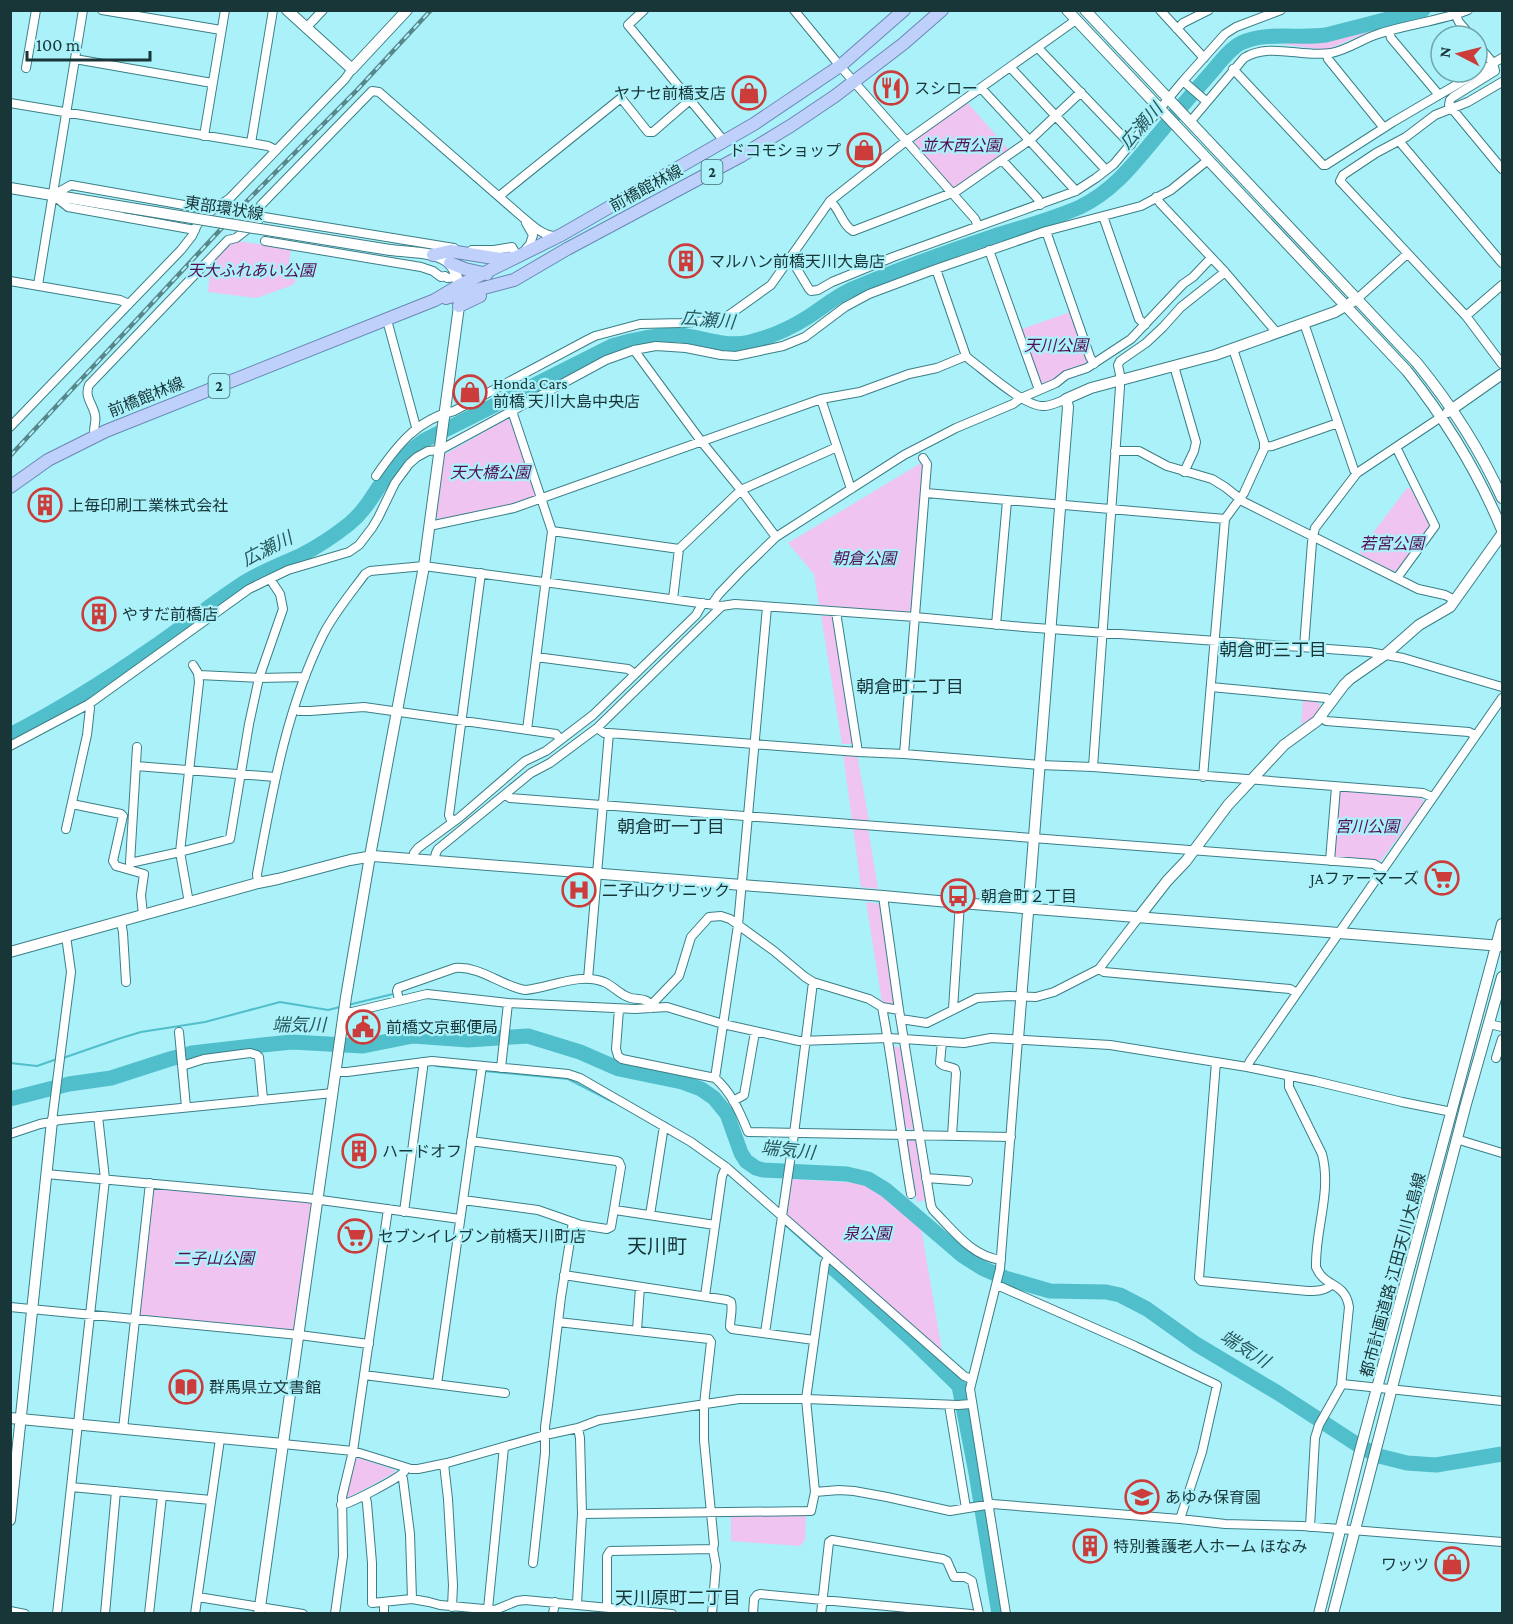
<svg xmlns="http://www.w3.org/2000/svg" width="1513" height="1624" font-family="'Crimson Pro','Noto Sans JP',serif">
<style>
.green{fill:#efc4f0}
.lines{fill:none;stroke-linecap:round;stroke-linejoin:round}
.stream{stroke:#51becb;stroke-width:2}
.river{stroke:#51becb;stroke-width:15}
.minor-casing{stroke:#3a7f87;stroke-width:10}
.tertiary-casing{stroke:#3a7f87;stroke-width:12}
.primary-casing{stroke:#6987b5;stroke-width:14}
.minor{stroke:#fff;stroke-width:8}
.tertiary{stroke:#fff;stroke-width:10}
.primary{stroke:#bfd1fb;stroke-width:12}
.rail-casing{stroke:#57868b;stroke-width:4.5}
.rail{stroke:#abf1f9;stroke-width:2;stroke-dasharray:7;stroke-linecap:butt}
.tertiary-bridge-casing{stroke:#3a7f87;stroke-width:12;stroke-linecap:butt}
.tertiary-bridge{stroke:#fff;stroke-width:10}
.labels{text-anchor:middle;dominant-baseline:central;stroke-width:4.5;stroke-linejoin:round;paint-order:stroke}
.shield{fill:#abf1f9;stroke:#446d72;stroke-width:1.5}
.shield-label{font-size:15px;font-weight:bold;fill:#183538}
.poi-label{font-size:16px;fill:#183538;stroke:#abf1f9;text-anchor:start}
.park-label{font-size:16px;font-style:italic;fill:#531057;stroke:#abf1f9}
.street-label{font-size:16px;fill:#183538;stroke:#abf1f9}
.water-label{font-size:18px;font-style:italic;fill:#27575c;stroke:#abf1f9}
.neighbourhood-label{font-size:18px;fill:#183538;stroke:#abf1f9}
.quarter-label{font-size:20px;fill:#183538;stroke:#abf1f9}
</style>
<rect width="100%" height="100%" fill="#abf1f9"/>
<!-- green -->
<path class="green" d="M1371,31l-45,19 -46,-6 49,-5z
M967,102l42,48 -52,37h-5l-37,-42v-5z
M238,241l53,8 -3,22 12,2 -7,12 -37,13 -48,-6 3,-27 22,-23z
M1073,311l17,49 -2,5 -42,21 -4,-1 -20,-56z
M507,419l5,2 24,71 -2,5 -22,8 -73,15 -3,-4 8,-61z
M921,463l2,3 -12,144 -4,3 -88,-7 -5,-32 -26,-31z
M1407,488h3l20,33v7l-31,42 -6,1 -32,-16 -1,-5z
M821,616h11l2,4 20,124h-12z
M1303,699l14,1 4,8 -5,9 -14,9 -1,-2z
M843,754h14l12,67 -17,-1z
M1341,791l80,6 3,6 -42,56 -3,3 -44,-5 -3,-3 6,-60z
M853,827l15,1 10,61 -17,-2z
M866,902l15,2 15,101 -14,-3z
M892,1047h10l13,80 -3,3 -8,-3z
M910,1139h4l3,4 10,57 -10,2 -10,-60z
M791,1179l68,4 16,6 46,38 21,124 -157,-135z
M150,1183l168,17 -19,135 -164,-15z
M359,1458l36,12 -1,3 -46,25 -2,-2 9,-35z
M802,1513l4,2 -1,25 -5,6 -69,-5v-26z"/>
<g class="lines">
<!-- stream -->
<path class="stream" d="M348,1005l45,-11
M63,1058l55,-19 23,-7 64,-10 75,-20 48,8 12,-3
M10,1063l27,3 20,-7
M436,1066l42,4
M484,1071l84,8 45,23
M783,1223l37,33"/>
<!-- river -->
<path class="river" d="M10,735c51,-26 98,-56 144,-88 29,-20 56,-42 85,-61 19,-13 40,-21 61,-30 17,-9 34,-20 49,-32 19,-15 27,-36 42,-54 10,-12 21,-21 34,-30l187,-94c22,-7 43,-12 67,-11 24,2 46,13 71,7 20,-5 41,-14 58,-25 14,-9 27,-20 42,-27 47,-20 96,-38 144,-54 29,-9 59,-17 86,-29 36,-17 57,-48 82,-77 15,-19 31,-37 47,-55 9,-10 19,-25 32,-32 25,-12 58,-4 85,-8l97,-25
M10,1099l59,-15 42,-6 59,-19 22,-6 61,-7 39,-4 71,4 50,-10 55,4 60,-4 52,16 39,17 63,13 19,7 13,9 13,16 14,39 5,8 10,7 7,2 84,4 21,5 18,11 77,66 19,12 23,10 45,13 56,1 14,3 27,14 49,35 82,49 83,54 18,9 28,7 29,2 66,-11
M833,1268l78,71 48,47 17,87 23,141"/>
<!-- minor casing -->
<g class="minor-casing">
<path id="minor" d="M102,10l119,20
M644,10l-16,15 96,116
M794,10l46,56 135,153 3,7
M1160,10l44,48
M1456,16l3,6 12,14
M306,28l17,-18
M1177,29l6,-6 26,-13
M1389,31l2,7 48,57
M1477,44l16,19 2,8 -42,26 -3,3 -1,5 53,64
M1038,48l93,97
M1327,54l1,5 56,69
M75,59l137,24
M1010,67l96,103
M26,68l10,-58
M1233,69l90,96h3l67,-43 109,-64
M1183,81l23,20
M1502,82l-34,20 -33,13 -29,22 -30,16 -33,22 -3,6 126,135 36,48
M981,88l95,103
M10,103l258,43 8,4
M1190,122l54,-64c26,-16 58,0 87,-5 17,-3 31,-14 47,-19 30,-10 62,-13 90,-24
M204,136l21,-126
M1399,141l103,122
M251,143l22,-133
M1002,160l36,39 2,6
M500,197l3,-4 118,-95 27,34h5l37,-32
M1156,197l4,6 65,69 52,61
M830,201c10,8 12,24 23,30l104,-40 73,-51 51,-48
M1103,216l36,103 6,6
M258,217h6l190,31
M195,230l-127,-23 -15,-12 18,-10 141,25
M1046,231l44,126 4,7
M265,241l156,26 12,4 8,6 4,-1 2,2 10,-1
M472,250h22l18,-3 5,9
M525,250l5,-6 3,-9 -7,-12
M989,250l50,140
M789,260l5,4 15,25 2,2 7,-1 14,-8 61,-25 183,-66 20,-13 18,-14 69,-83 42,-47 11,-7 45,-17
M936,269l30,87 3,3c15,11 57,49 75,47 7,0 15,-4 22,-7
M10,281l110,19 9,4
M38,285l45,-275
M1357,299l50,-45
M1466,316l36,-31
M387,320l29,107
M1304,323l50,147 3,3
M634,350l67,91 40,49 35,47
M1174,366l22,76 -2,9 -10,21
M821,399l30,90
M512,411l40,120 -25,199
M10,427l171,-177 11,-14 5,-11 10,-11 23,-16 115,-119 7,-10
M95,436c-3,-8 2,-13 0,-21 -2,-11 -11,-18 -6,-30l139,-145 8,-2 22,-17 1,-12 2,-4 111,-114 7,1 141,123c11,9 23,22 37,21
M1264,447l8,-1 66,-23
M1396,447l39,79 -38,52
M1115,451h24l28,15 45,13 13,8 19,15 174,87 27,6 10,5
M376,476c20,-29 41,-57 78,-65l133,-71 8,-4 45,-12 41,-1 41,-3 49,-35 59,-84 76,-60 170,-121
M926,493l299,26 19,-26 20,-44v-7l-31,-93
M430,524l4,1 80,-17 307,-109 39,-7 49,-18 28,-6 29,-12
M552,531l127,18
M673,599l6,-50 62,-59 96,-43
M712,604l7,-10 22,-23 35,-34 128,-82 52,-27 57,-24 8,-6 35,-15 10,-8 21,-7 44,-29 52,-55 10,-7 18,-19
M836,612l22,140
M996,625l11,-124
M1304,647l8,-105 3,-14 42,-55 84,-56
M536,657l92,12 7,5
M199,675l60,3 46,-1
M1211,687l115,11 7,3
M294,709l5,2h11l54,-4 192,27 4,5
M1321,717l5,4 143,11 6,3
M597,728l7,5h5l249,19 46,2 136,11 53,2 330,26 9,4
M10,746l79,-42 160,-115 39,-19 61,-18 10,-7 13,-17 6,-10 17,-35 14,-19 8,-7 11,-6 12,-1 166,-90 28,-10 22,-4 30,2 35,7 15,1 47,-10 22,-9 40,-30 24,-13 67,-25 110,-38 95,-25 30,-16 37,-30
M137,747l-7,116 50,-11 50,-13 19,-115 10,-46 24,-69 -3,-15 -10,-15
M904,754l23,-290 -4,-6
M136,766l139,11
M1093,767l27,-380v-12l-2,-10 2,-4 26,-18 17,-16 18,-20 44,-35
M1203,777l22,-258
M506,795l4,3 864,66 8,5
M72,804l49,10 2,2 -10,45 3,5 28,8 -3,21 2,20
M452,823l-3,-8 32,-242
M66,829l21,-94 3,-27 -1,-4
M414,859v-6l4,-5 42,-31 65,-56 21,-10 47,-36 103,-100 7,-12
M434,861l2,-8 2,-4 93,-76 19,-10 47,-35 125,-122
M1330,861l6,-74
M258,883l-1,-9c15,-81 29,-165 66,-239 11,-22 28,-42 42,-61l5,-3 54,-5 298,40 13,-2 180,13 108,10 346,25 34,6 99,29
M883,896l16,114 32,196 2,4c20,20 38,46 68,50
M189,903l-9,-51 19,-170 -1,-9 -5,-8
M121,921l2,12 3,49
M1099,969l5,3 186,17 7,4
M588,979l21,-246
M399,1000l-2,-9 1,-3 57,-20c26,-2 46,18 70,22 25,-2 54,-18 79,-8 9,4 16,12 24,15 9,4 21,-1 23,11
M882,1007c12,62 18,125 29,187
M651,1008l3,-6 25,-26 12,-39 18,-20 12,-1 9,3 44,32 31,26 8,5 56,17 13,8 17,3
M619,1009l-3,40 2,7 4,3 93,19c16,14 25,34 33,54l263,5
M953,1009l7,-106
M345,1012h7l75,-18 81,9 127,6 32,-2 56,17 76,17 89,-3 76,5 27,-5 119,7 137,22 68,14 87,21 50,10
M901,1019l26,4 50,-25 32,-2 27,1 18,-5 45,-23 40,-52
M1489,1024l13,3
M179,1032l7,75
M942,1042l-2,21c3,4 11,3 15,6l1,4 -4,63
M1496,1058l6,-19
M1216,1062l-17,216 2,3 107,10c8,0 18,0 24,-7
M182,1066l22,-7 46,-6 7,2 2,2 4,42
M1247,1067l3,-6 252,-363
M501,1068l7,-65
M336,1072h11l85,-11 136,13 12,4 111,64 35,25 238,209 7,3
M1289,1076v11l33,67c10,38 -7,75 -6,113 8,21 29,14 33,40l-8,79 -22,39 -4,13 -5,89
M715,1078l23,-153 29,-318
M733,1101l11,-6 11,-63
M52,1121l19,-149 -5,-36
M10,1134l30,-10 20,-4 273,-27
M1456,1139l46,14
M46,1174l260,24 154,21
M926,1178l42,3
M463,1200l75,10 43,15 26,4 4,-2 10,-60 -2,-5 -2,-1 -146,-20
M615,1210l100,15
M404,1212l19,-144v-6
M650,1215l13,-83 2,-5
M564,1275l163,25 4,2c2,8 -1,16 -1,25l2,2 82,11
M997,1285l138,61 82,39 -15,67 -22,67
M705,1296l17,-120 4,-9
M10,1307l289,28 70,9
M558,1322l151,17 2,3 -7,62v36l10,104 -1,5 3,17 -4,48
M637,1330l3,-43
M765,1333l29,-199 19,-152
M364,1375l141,18
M437,1384l45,-318
M1342,1384l160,17
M949,1405l17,103
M123,1429l27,-246
M283,1444l70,7 58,18h7l29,-6 98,-28 33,-7 21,-8 140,-21h67l152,6 13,-1
M444,1464l4,35 5,86 -1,22
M401,1475l2,4 7,55 2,65
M71,1487l140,13
M815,1492l24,-2 15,1 33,6 63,14 42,-7 188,15 45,5 77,2 200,16
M365,1495l2,8 5,60v40l40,-4 17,3 11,3 55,5 22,-9 8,-1 147,14
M341,1505c11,-2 56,-26 63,-33
M582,1514l229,-3 4,-19 -9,-93 19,-136 3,-5
M533,1563l12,-110v-26l3,-22 13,-108 12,-75
M198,1597l105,17
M577,1604l5,-90 -2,-76 -2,-10
M607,1607v-51l3,-5 103,-2
M488,1609l16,-162
M10,1611l15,3
M57,1614l48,-435 -7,-63
M105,1614l11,-123
M149,1614l13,-118
M195,1614l25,-175
M335,1614l8,-58 -1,-59 11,-46 35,-242
M384,1614v-11
M553,1614l2,-12
M753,1614l1,-15 3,-4 3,-1 211,20
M821,1614l8,-72 3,-2 111,19 4,2 7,16h11l7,4 7,33
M1006,1614l-36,-225 30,-120 18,-230"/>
</g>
<!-- tertiary casing -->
<g class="tertiary-casing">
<path id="tertiary" d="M287,10l65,59 55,-59
M1067,10l340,361c39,49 71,101 95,159
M1085,10l332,353c35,43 62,84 85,135
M10,188l114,19
M1448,412l54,-38
M1139,917l28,-36 19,-20 42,-56 56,-60 33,-24 27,-36 6,-6 36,-25 33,-29 31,-18 52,-73
M10,952l248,-69 20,-4 72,-19 23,-4 510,40 77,7 542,43
M1018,1039l50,-632 -2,-8 25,-11 124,-33 120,-43 22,-13
M10,1418l273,26
M10,1520l42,-399
M259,1614l87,-617 24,-141 54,-290 35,-260c4,-57 -25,-51 -69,-56
M1319,1614l41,-163 142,-527
M1333,1614l133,-510 36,-127"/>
</g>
<!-- primary casing -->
<g class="primary-casing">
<path id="primary" d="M433,255l17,-4 50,8 11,-1
M450,263l15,6 22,5
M446,298l68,-18 53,-31 174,-93 51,-31 43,-29 68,-52 39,-34
M459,306l21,-10
M10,487l38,-27 58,-29 329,-131 25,-15 101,-50 193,-111 86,-58 64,-56"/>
</g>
<!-- minor -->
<use href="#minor" class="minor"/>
<!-- tertiary -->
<use href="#tertiary" class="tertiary"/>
<!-- primary -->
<use href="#primary" class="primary"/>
<!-- rail casing -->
<g class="rail-casing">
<path id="rail" d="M10,456l237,-255 110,-111 74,-80"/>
</g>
<!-- rail -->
<use href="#rail" class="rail"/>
<!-- tertiary-bridge casing -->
<g class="tertiary-bridge-casing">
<path id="tertiary-bridge" d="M124,207l266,43"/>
</g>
<!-- tertiary-bridge -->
<use href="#tertiary-bridge" class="tertiary-bridge"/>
</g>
<!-- icons -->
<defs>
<g id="restaurant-ring" transform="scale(1.725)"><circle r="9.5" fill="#abf1f9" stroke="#cb3c3a" stroke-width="1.5"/><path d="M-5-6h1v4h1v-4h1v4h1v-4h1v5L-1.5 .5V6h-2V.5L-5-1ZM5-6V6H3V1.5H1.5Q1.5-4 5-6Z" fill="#cb3c3a"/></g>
<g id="shop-ring" transform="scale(1.725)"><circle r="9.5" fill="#abf1f9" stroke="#cb3c3a" stroke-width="1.5"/><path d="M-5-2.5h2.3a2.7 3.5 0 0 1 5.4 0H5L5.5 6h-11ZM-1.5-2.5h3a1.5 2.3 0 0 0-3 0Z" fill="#cb3c3a"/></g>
<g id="building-ring" transform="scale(1.725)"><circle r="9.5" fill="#abf1f9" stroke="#cb3c3a" stroke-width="1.5"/><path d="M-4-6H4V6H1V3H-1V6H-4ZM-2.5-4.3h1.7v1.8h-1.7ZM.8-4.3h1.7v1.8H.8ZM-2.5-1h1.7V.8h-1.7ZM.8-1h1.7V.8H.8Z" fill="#cb3c3a"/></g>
<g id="supermarket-ring" transform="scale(1.725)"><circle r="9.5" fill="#abf1f9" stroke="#cb3c3a" stroke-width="1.5"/><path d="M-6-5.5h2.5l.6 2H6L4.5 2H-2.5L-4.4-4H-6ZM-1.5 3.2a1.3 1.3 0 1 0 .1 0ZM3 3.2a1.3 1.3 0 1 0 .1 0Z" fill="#cb3c3a"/></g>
<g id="hospital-ring" transform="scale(1.725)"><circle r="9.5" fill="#abf1f9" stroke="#cb3c3a" stroke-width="1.5"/><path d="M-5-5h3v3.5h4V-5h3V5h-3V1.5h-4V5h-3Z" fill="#cb3c3a"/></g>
<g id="bus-ring" transform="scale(1.725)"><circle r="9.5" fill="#abf1f9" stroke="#cb3c3a" stroke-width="1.5"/><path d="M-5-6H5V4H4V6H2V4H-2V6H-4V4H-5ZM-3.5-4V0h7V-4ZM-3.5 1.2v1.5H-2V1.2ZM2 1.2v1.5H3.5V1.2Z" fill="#cb3c3a"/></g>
<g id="civic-ring" transform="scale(1.725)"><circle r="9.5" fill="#abf1f9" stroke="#cb3c3a" stroke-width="1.5"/><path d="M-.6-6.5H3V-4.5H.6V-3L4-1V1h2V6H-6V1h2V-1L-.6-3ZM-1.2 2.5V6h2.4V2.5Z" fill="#cb3c3a"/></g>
<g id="library-ring" transform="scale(1.725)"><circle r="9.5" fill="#abf1f9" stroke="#cb3c3a" stroke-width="1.5"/><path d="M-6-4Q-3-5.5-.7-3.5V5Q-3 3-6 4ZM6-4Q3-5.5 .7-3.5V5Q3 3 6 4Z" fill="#cb3c3a"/></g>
<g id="school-ring" transform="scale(1.725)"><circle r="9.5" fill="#abf1f9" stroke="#cb3c3a" stroke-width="1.5"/><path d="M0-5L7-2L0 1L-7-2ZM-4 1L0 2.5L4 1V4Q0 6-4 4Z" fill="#cb3c3a"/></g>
</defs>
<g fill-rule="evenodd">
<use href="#restaurant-ring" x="891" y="88"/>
<use href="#shop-ring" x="749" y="93"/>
<use href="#shop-ring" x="864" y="150"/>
<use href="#building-ring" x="686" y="261"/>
<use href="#shop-ring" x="470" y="392"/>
<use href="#building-ring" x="45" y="505"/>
<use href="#building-ring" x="99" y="614"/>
<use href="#supermarket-ring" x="1442" y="878"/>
<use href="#hospital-ring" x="579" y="890"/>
<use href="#bus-ring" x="958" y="896"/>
<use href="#civic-ring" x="363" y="1027"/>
<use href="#building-ring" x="359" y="1151"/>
<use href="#supermarket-ring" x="355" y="1236"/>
<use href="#library-ring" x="186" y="1387"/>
<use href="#school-ring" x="1142" y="1497"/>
<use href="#building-ring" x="1090" y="1546"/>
<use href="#shop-ring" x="1452" y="1564"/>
</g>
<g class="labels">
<!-- shield labels -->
<g class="shield">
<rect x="701.5" y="160" width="21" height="24" rx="4.5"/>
<rect x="208.5" y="374" width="21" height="24" rx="4.5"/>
</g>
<g class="shield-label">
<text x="712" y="172">2</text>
<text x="219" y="386">2</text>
</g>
<!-- poi labels -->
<g class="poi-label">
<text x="914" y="88">スシロー</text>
<text x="726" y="93" text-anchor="end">ヤナセ前橋支店</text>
<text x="841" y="150" text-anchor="end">ドコモショップ</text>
<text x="709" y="261">マルハン前橋天川大島店</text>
<text x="493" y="383">Honda Cars<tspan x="493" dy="18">前橋 天川大島中央店</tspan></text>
<text x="68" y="505">上毎印刷工業株式会社</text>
<text x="122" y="614">やすだ前橋店</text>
<text x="1419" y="878" text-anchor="end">JAファーマーズ</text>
<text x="602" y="890">二子山クリニック</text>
<text x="981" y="896">朝倉町２丁目</text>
<text x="386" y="1027">前橋文京郵便局</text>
<text x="382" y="1151">ハードオフ</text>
<text x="378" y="1236">セブンイレブン前橋天川町店</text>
<text x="209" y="1387">群馬県立文書館</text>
<text x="1165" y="1497">あゆみ保育園</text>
<text x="1113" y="1546">特別養護老人ホーム ほなみ</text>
<text x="1429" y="1564" text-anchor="end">ワッツ</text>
</g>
<!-- park labels -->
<g class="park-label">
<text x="961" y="145">並木西公園</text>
<text x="251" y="270">天大ふれあい公園</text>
<text x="1056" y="345">天川公園</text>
<text x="490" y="472">天大橋公園</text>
<text x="1392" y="543">若宮公園</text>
<text x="864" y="558">朝倉公園</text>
<text x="1367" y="826">宮川公園</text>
<text x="867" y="1233">泉公園</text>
<text x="214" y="1258">二子山公園</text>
</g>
<!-- street labels -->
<g class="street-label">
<text transform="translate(646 188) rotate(-28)">前橋館林線</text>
<text transform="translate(224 208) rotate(9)">東部環状線</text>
<text transform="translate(146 397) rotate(-22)">前橋館林線</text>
<text transform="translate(1393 1275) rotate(-75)">都市計画道路 江田天川大島線</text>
</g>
<!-- water labels -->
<g class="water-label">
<text transform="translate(1141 126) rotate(-49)">広瀬川</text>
<text transform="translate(708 320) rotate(5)">広瀬川</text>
<text transform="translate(267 549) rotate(-27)">広瀬川</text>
<text x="299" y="1025">端気川</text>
<text transform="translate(788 1150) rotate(6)">端気川</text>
<text transform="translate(1245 1349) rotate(32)">端気川</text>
</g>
<!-- neighbourhood labels -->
<g class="neighbourhood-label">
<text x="1273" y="650">朝倉町三丁目</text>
<text x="910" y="687">朝倉町二丁目</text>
<text x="671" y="827">朝倉町一丁目</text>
<text x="678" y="1598">天川原町二丁目</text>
</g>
<!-- quarter labels -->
<g class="quarter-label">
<text x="657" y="1246">天川町</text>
</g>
</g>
<!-- border -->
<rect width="1513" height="1624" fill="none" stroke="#183538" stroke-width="24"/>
<!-- north arrow -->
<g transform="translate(1459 54) rotate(277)"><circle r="28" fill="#abf1f9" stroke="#70a6ac" stroke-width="1.5"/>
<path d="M0-4.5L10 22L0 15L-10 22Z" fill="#cb3c3a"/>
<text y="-9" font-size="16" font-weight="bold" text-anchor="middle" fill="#183538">N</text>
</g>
<!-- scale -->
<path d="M27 51v9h123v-9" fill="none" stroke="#183538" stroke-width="3"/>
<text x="36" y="51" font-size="18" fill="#183538" stroke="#abf1f9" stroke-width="4.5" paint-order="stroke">100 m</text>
</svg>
